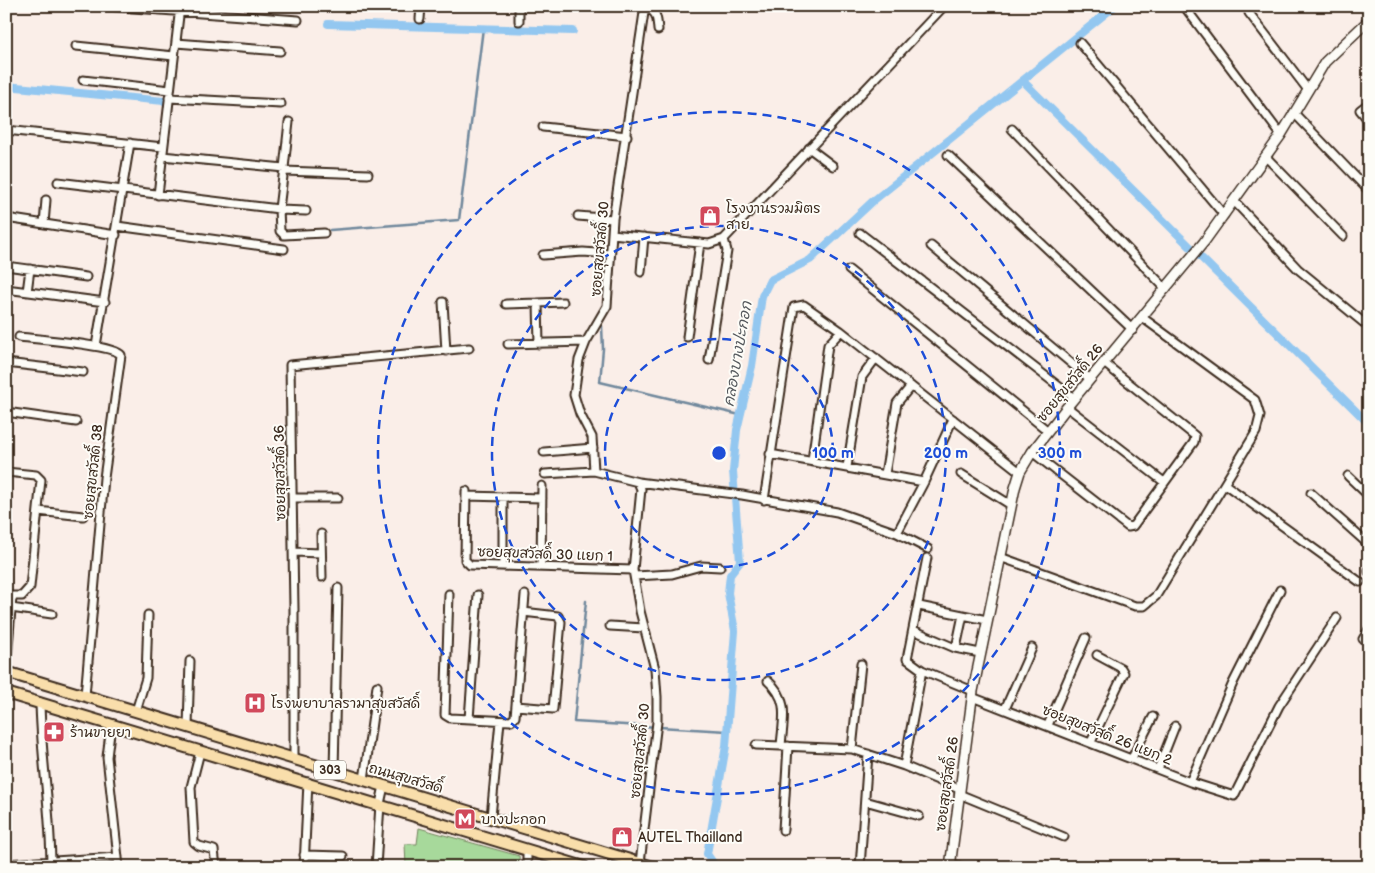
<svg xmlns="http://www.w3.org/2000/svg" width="1375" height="873" font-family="'Balsamiq Sans','Playpen Sans Thai',sans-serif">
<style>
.green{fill:#a7d99b;stroke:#71825c}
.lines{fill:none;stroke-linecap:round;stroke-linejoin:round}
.stream{stroke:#70889c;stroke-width:2.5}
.canal{stroke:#93c7f0;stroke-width:8}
.minor-casing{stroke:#3b2a1e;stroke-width:11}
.tertiary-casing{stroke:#3b2a1e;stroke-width:12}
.primary-casing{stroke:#3b2a1e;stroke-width:14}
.minor{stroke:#fdfcf7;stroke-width:7}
.tertiary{stroke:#fdfcf7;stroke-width:9}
.primary{stroke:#f9deab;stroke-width:10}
.ring{fill:none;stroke:#1d4ed8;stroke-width:2.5;stroke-dasharray:9 6}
.labels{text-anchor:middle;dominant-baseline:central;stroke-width:4;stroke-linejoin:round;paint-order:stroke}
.shield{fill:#fdfcf7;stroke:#75695f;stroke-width:1}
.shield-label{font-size:12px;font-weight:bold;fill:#3b2a1e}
.poi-label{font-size:14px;fill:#3b2a1e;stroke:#fdfcf7;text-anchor:start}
.street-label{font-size:14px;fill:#3b2a1e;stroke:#fdfcf7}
.water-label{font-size:15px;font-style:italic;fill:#55595d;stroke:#fdfcf7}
.centre{fill:#1d4ed8;stroke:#fdfcf7;stroke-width:2.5}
.ring-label{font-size:15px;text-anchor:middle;font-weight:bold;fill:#1d4ed8;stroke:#fdfcf7;stroke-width:4;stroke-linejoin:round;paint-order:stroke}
</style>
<rect width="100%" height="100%" fill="#faeee8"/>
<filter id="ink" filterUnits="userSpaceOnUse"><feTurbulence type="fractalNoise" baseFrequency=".02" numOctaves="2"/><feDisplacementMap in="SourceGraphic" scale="10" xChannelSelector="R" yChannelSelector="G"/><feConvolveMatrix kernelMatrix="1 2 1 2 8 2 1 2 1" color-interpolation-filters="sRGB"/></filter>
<g filter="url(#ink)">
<!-- green -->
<path class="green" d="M419,828l100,28 1,11h-114l-1,-23h12z"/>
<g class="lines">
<!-- stream -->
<path class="stream" d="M330,230l129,-10 24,-192
M602,326l1,23 -3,33 140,33
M586,601l-12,121 153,9"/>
<!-- canal -->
<path class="canal" d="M328,24l245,7
M1024,82l345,342
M6,86l158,15
M716,867l-9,-13 19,-108 9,-115 -7,-38 2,-18 10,-13 -7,-91 4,-41 15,-64 10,-70 8,-16 40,-20 63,-59 242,-195"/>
<!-- minor casing -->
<g class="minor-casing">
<path id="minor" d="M106,6l192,14
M1184,6l97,129
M645,7c12,5 12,10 13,23
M1249,13l59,77
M420,19l1,-13
M519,21v-15
M176,43l104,8
M1080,43l144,172
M76,46l98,10
M83,80l87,10
M169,98l112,6
M1369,103l-9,7 9,11
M1295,114l74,77
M543,127l84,9
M1012,129l154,160
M6,130l157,17
M809,148l24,18
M948,155l185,175
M162,156l122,12 5,-46
M1266,157l77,79
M284,168l-5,41 1,22 4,4 40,-2
M284,171l84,3
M58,182l221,27
M158,195l22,-188
M1234,201l64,68 66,54
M279,210l27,1
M578,216l35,3
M6,218l110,17
M44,224l2,-24
M117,226l167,23
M860,233l214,165
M612,234l97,10 15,-5 220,-233
M931,246l159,133
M543,255l40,-3 27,2
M6,266l80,11
M849,270l199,161
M641,272l3,-35
M6,289l99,13
M27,292l3,-23
M443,302l3,49
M506,304l32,-1
M19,337c17,2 95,8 102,18l-17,123 -19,218
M687,337l13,-94
M508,344l78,-2
M539,344l-1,-41 25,-1
M96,346l34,-203
M709,360l18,-109 -3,-12
M6,363l77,9
M1067,407l97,75
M6,412l70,10
M544,452l49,-4
M1032,452l96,75 5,-1 61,-84 1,-6 -91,-73
M770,454l154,28
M812,460l16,-115 13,-14
M847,467l15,-90 14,-19
M6,472l30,3 5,5 -11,107 -8,9h-16
M545,474l49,-3
M885,474l12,-71 14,-17
M961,474l50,31
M1348,476l21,20
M638,482l104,13 95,17 60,21 31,16
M1226,485l134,97
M466,491l-1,69 5,5 163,5
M1311,493l58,52
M466,496l76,2
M503,497v69
M293,498h45
M764,500l30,-193 10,-2 37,26 179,141
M38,511l45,5
M897,533l27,-51 29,-63
M321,534l1,43
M294,552l27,1
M1000,557l135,49h9l12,-10 100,-164 4,-16 -5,-16 -112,-82
M927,558l-20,101 15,11 51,21
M541,566l1,-80
M1369,570v2
M635,576l37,-2 29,-8 19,1
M449,594l-4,121 5,3 61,3 4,-4 10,-122
M919,606l68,14
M11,608l41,6
M610,626l34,2
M913,630l42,18 25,5
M1363,639l6,-10
M956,648l7,-33
M6,672l6,-75
M768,681c22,19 15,38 13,65l71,3 52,17 55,23
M972,697l218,85 44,14 45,-90 58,-88
M40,702c1,55 11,110 11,165
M516,706l37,3 8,-87 -3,-6 -35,-4
M1005,709l27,-61
M136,711l10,-33 2,-63
M469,719l9,-124
M111,725l-4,32 12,110
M1048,725l38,-87
M188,727l2,-66
M1091,742l33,-69 -3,-5 -24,-13
M756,745l25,1
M852,749l9,-85
M200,752l-9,35 3,55 5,4 15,4 2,17
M1132,758l21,-41
M294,760v-152l-4,-243 179,-17
M904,766l18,-96
M1158,769l17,-43
M334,771l4,-183
M364,780l13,-94
M1190,782l43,-99 47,-93
M959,794l105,43
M865,801l54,15
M491,817l9,-96
M783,830l5,-84
M527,849v18
M304,855l39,1
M640,863l17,-141v-25l-2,-28 -15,-58 -7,-41 8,-81 -3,-7 -44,-11 -2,-34 -12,-23 -6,-19 5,-35 7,-18 21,-36 6,-87 32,-213
M950,863l12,4
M6,864l112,-7
M304,867l4,-85
M376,867l4,-63 4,-18
M860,867l8,-113"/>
</g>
<!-- tertiary casing -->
<g class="tertiary-casing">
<path id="tertiary" d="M950,867l23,-176 42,-203 5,-16 12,-20 35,-45 137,-165 77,-107 44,-73 44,-42"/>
</g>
<!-- primary casing -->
<g class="primary-casing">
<path id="primary" d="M6,672l647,195
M6,693l578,174"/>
</g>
<!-- minor -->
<use href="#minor" class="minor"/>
<!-- tertiary -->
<use href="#tertiary" class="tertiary"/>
<!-- primary -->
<use href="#primary" class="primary"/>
</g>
</g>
<!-- distance rings -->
<g class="ring">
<circle cx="719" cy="453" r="114"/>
<circle cx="719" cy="453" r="227"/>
<circle cx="719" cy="453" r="341"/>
</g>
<!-- icons -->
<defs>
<g id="shop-square" transform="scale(1.125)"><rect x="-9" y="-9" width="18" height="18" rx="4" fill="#d1495b" stroke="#fdfcf7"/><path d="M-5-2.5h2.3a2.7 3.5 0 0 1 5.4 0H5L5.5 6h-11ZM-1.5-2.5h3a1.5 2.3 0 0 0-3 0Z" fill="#fff"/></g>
<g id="hospital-square" transform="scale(1.125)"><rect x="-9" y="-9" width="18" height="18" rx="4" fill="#d1495b" stroke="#fdfcf7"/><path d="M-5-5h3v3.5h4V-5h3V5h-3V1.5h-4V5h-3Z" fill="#fff"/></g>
<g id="pharmacy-square" transform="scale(1.125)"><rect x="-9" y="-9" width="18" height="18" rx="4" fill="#d1495b" stroke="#fdfcf7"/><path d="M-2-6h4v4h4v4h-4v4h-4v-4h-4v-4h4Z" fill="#fff"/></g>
<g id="metro-square" transform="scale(1.125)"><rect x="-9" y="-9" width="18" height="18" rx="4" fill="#d1495b" stroke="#fdfcf7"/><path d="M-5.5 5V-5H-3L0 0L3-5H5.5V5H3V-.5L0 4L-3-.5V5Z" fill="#fff"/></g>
</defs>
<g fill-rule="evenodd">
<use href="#shop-square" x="710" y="216"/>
<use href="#hospital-square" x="255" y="703"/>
<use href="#pharmacy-square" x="54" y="732"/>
<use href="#metro-square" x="465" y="819"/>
<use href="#shop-square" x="622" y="837"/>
</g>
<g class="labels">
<!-- shield labels -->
<rect class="shield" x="314" y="760.5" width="32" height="19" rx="4"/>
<g class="shield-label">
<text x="330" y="770">303</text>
</g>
<!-- poi labels -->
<g class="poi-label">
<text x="726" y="208">โรงงานรวมมิตร<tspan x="726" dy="16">สาย</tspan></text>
<text x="271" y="703">โรงพยาบาลรามาสุขสวัสดิ์</text>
<text x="70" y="732">ร้านขายยา</text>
<text x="481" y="819">บางปะกอก</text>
<text x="638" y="837">AUTEL Thailland</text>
</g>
<!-- street labels -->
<g class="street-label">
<text transform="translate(600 249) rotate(-85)">ซอยสุขสวัสดิ์ 30</text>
<text transform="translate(1070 383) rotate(-51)">ซอยสุขสวัสดิ์ 26</text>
<text transform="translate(93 472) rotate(-84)">ซอยสุขสวัสดิ์ 38</text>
<text transform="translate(280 473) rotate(-91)">ซอยสุขสวัสดิ์ 36</text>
<text transform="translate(545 554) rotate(2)">ซอยสุขสวัสดิ์ 30 แยก 1</text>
<text transform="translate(1107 735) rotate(22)">ซอยสุขสวัสดิ์ 26 แยก 2</text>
<text transform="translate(640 751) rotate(-84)">ซอยสุขสวัสดิ์ 30</text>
<text transform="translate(406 778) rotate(16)">ถนนสุขสวัสดิ์</text>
<text transform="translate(947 784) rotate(-82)">ซอยสุขสวัสดิ์ 26</text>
</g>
<!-- water labels -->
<g class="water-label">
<text transform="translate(738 354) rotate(-80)">คลองบางปะกอก</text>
</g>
</g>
<circle cx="719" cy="453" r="8" class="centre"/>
<g class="ring-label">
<text x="833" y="458">100 m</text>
<text x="946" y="458">200 m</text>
<text x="1060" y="458">300 m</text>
</g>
<!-- margin -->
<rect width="1375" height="873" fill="none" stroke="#fdfcf7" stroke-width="25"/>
<rect x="12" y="12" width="1350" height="848" fill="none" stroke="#3b2a1e" stroke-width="2" filter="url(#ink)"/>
</svg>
